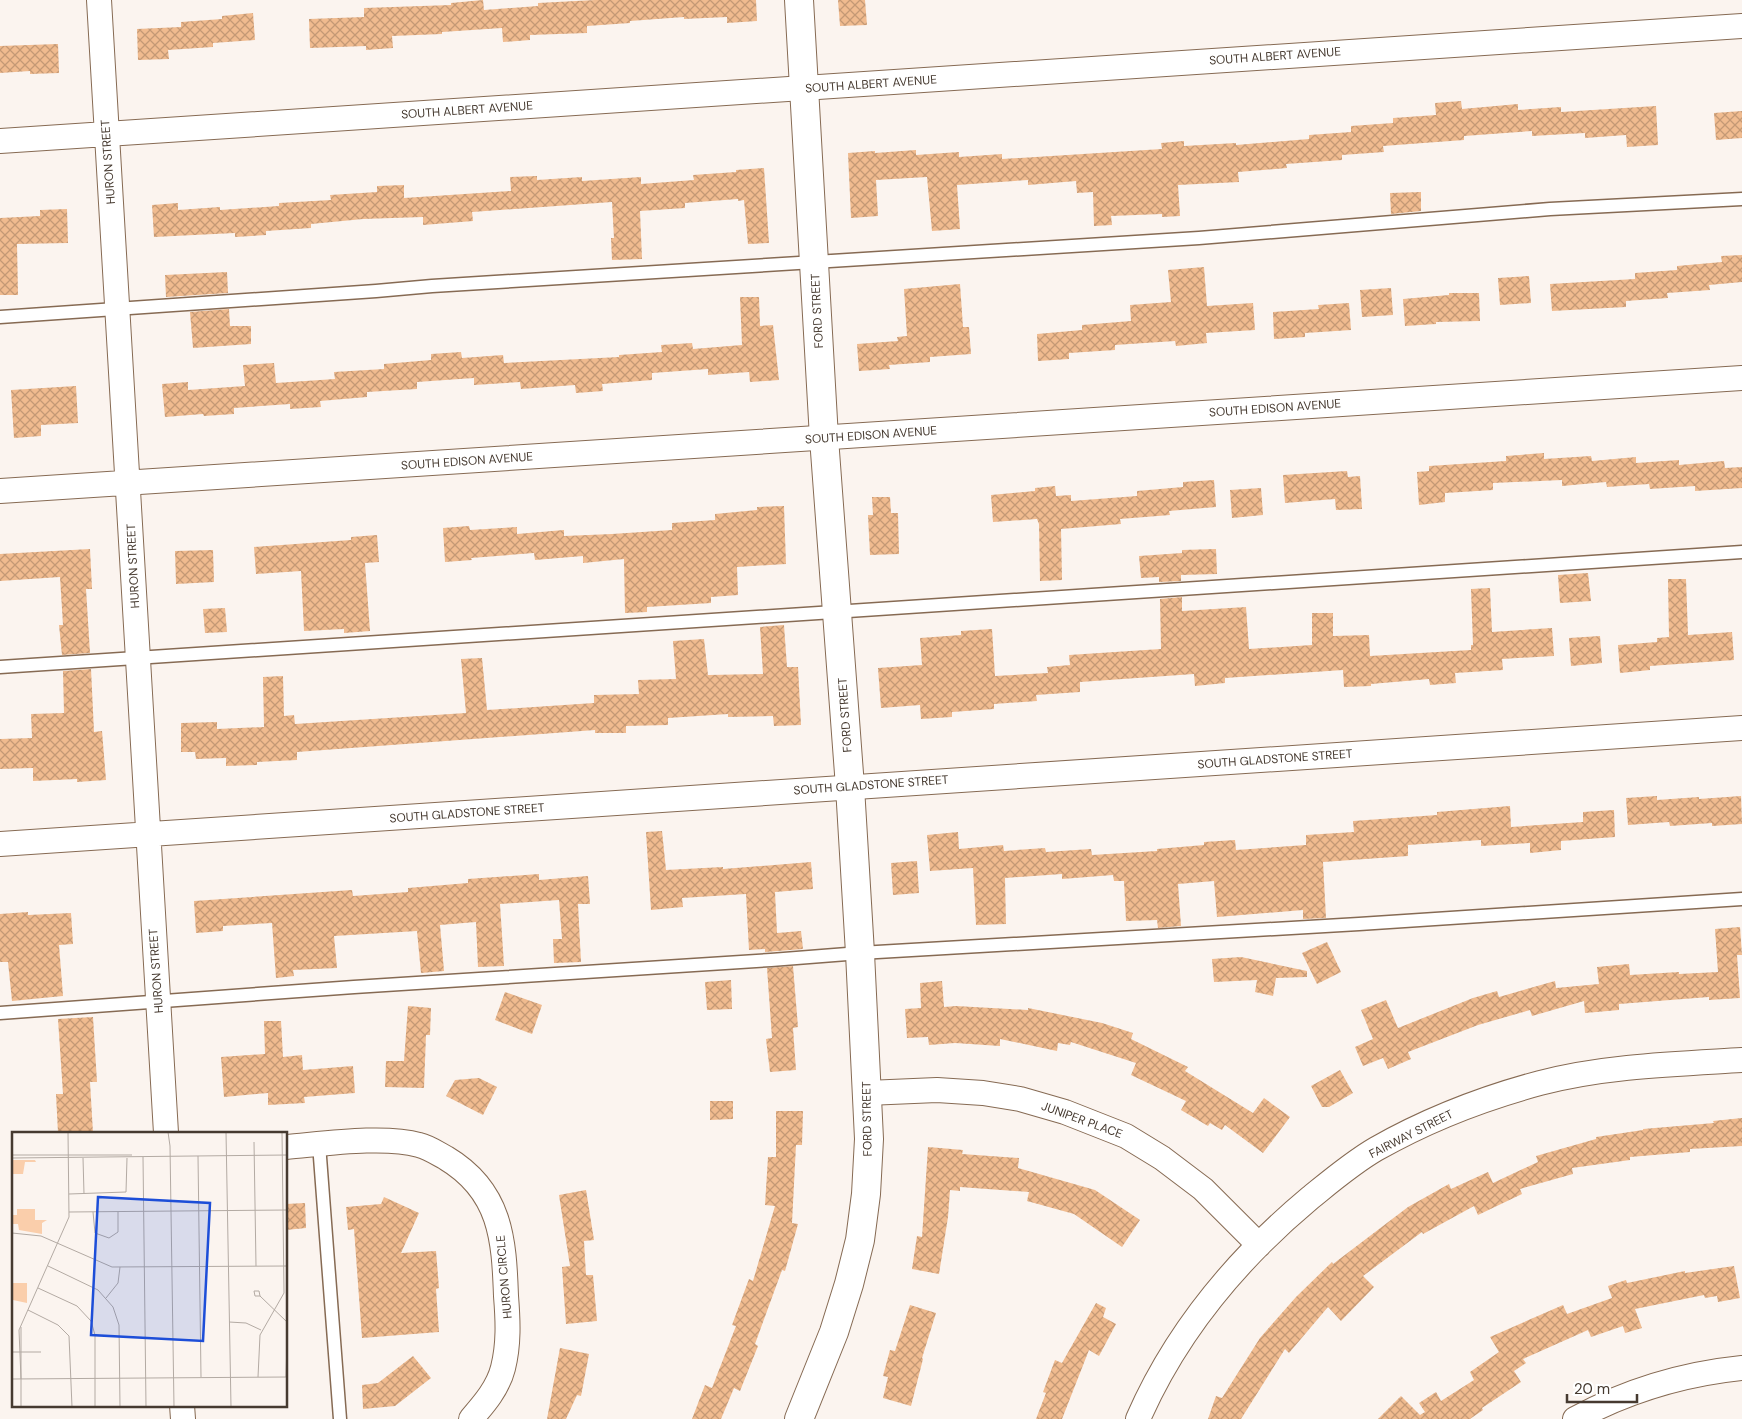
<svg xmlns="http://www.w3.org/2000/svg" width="1742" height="1419" font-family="'DM Sans',sans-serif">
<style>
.building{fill:url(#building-cross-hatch)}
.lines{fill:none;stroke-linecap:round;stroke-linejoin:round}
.service-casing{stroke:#866a53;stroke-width:15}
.minor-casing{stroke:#866a53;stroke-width:26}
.tertiary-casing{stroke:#866a53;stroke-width:30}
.service{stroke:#fff;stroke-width:12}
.minor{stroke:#fff;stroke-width:24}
.tertiary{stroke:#fff;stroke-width:28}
.labels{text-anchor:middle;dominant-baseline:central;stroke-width:4;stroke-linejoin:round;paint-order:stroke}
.street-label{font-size:12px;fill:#463a30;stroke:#fff}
.inset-road{fill:none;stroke:#b3aaa3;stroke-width:1}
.view{fill:#1d4ed8;fill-opacity:0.15;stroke:#1d4ed8;stroke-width:2.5}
.inset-edge{fill:none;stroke:#463a30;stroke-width:2.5}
</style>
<defs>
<pattern id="building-cross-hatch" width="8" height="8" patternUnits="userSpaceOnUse" patternTransform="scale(1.25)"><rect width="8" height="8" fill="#f0bb8f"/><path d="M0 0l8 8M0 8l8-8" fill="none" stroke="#c49975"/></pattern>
</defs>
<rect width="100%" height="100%" fill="#fbf4ef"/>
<!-- building -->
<path class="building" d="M483,0l1,10 54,-4v-3l57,-3h161l1,21 -30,2v-6l-43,2v-2l-54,4v2l-43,3v7l-57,2v5l-27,2 -1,-14 -60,4v2l-50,2 1,12 -27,2v-4l-56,2 -1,-29 55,-2v-9l87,-3v-2z
M838,0h27l2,25 -27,1z
M253,13l2,27 -42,3v4l-45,3 1,9 -31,1 -1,-31 44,-2v-5l41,-3v-3z
M58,44l1,29 -29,1v-3l-30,2v-27z
M1461,101l1,8 56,-5v6l43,-3v5l95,-6 2,39 -31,2 -1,-12 -41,3v-5l-53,3v-5l-68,5v4l-81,6 1,6 -42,3v5l-56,4 1,4 -49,4 1,10 -61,3 2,31 -18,1v-3l-51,2 1,9 -18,1 -1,-34 -16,1 -1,-12 -48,4v-5l-71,5 3,44 -28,2 -5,-54 -51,3 2,36 -27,2 -3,-65 27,-2v2l41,-3v5l43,-3v5l43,-3v5l160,-10 -1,-6 23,-2v5l52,-3v2l73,-6v-4l42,-3v-6l42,-3v-5l43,-3 -1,-12z
M1742,111v27l-26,2 -2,-27z
M764,168l5,75 -21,1 -4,-44 -6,1v-2l-53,4v5l-45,3 2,48 -30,1 -1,-22h3l-2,-36 -140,10 1,9 -50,4v-8l-60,2 -52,5v4l-45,3v4l-31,2v-4l-81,4 -2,-32 26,-2v7l42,-3v3l59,-4v-3l52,-3 -1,-5 47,-3v-6l27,-1v13l107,-7 -1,-14 27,-1v4l45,-3v4l59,-4v7l53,-4 -1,-5 43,-3v-2z
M1421,192v19l-30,3 -1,-21z
M67,209l1,34 -51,1 1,51h-18v-77l40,-2v-6z
M1742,255v27l-33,3 1,5 -43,3 1,5 -42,3v6l-74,4 -2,-27 85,-5v-6l42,-3v-4l45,-4 -1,-6z
M1204,267l3,39 46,-3 2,27 -49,3 1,10 -31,3 -1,-5 -60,4v5l-46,3v6l-31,2 -1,-27 45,-4v-5l49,-4 -1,-16 41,-3 -3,-32z
M227,272l1,21 -62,4 -1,-22z
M1529,276l2,27 -31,2 -2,-27z
M960,284l3,43h6l2,27 -41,3v5l-41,3 1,4 -31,2 -2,-27 41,-3 -1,-4 10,-1 -3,-47z
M1391,288l2,27 -31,2 -2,-27z
M1449,293h30l1,28 -44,1v2l-31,2 -2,-27 46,-4z
M740,297h19l1,29 13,-1 6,55 -29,2 -1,-10 -41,3v-6l-56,4v7l-50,4 1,7 -27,2 -1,-8 -54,4 -1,-7 -46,3v-7l-57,4v7l-50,3v5l-47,4 1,6 -31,2v-5l-56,4v6l-30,2 -1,-2 -38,3 -3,-33 26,-2v8l57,-4 -2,-21 31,-2 2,20 59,-4 -1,-7 50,-3v-5l47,-4v-6l30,-2 1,6 41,-3 1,8 115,-6v-2l43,-3 -1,-7 31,-2 1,6 49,-4z
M1349,303l2,27 -46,3v4l-31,2 -1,-27 46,-3 -1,-4z
M229,309l1,17h21v18l-58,4 -3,-36z
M76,386l2,37 -37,2v11l-27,2 -3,-48z
M1544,453v6l47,-3 1,5 44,-4v6l43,-3v5l45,-4 1,7 17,-1v21l-47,3v-5l-45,3 -1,-5 -42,3 -1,-5 -44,4v-6l-69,3v7l-48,3v9l-26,3 -2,-33 12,-1v-5l77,-5v-5z
M1347,471l1,6 12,-1 2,33 -26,1 -1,-11 -50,4 -2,-28z
M1214,480l2,27 -47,4 1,4 -50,4 1,5 -60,5 1,51 -22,1 -1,-57 -2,-5 -44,3 -2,-27 44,-4v-3l20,-2 1,10 15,-1v6l66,-5v-5l46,-4v-5z
M1261,488l2,27 -31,3 -2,-28z
M872,497h18l1,16h7l1,41 -29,1 -2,-40h5z
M784,506l2,58 -49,3 1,28 -27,2v6l-64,4v5l-22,1 -1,-54 -41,4v-7l-48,4 -1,-7 -63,5 1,2 -27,2 -2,-34 26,-2 1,4 47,-3v7l47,-4v6l48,-2 60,-4v-7l43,-3v-6l42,-4v-3z
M377,535l2,27 -14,1 5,68 -26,2v-4l-40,2 -3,-60 -45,3 -2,-27 97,-7v-3z
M90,549l2,40h-6l4,64 -28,2 -3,-30h4l-3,-48 -60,4v-27z
M1216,549l1,25 -36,1v6l-22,1v-5l-18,1 -2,-22 43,-3v-3z
M213,550l1,32 -38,2 -1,-33z
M1588,573l3,28 -31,2 -2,-28z
M1668,579h18l2,56 44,-3 2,28 -84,6v4l-30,3 -2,-28 39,-3v-4l12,-1z
M1490,588l2,44 60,-4 2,28 -52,3 1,11 -48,3 1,10 -26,2 -1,-6 -58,5v2l-27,1 -1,-17 -118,8v5l-30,3 -1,-12 -114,8v10l-44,3 1,6 -43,3v5l-42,3v5l-31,2 -1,-14 -39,3 -3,-40 44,-3 -2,-27 41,-3v-4l31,-2 3,47 53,-3 -1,-6 23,-2 -1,-10 92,-6 -1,-50 22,-2v14l64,-4 3,42 63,-4v-32h21v23l36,-1 1,21 101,-6v-5h2l-2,-56z
M225,608l2,24 -22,1 -2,-24z
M784,625l3,42h11l3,58 -27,1 -1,-10 -45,1v-3l-60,4v7l-42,1v7h-31v-3l-298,22v8l-40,2v3l-31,1v-8l-30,1 -1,-7h-14v-29l36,-1v7l47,-2 -1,-50 20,-1 1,40 10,-1 1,9 171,-11 -5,-54 21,-1 5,52 107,-7v-8l45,-1 -1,-14 38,-1 -3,-38 31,-2 4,36 55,-1 -3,-47z
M1600,636l2,27 -31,3 -2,-28z
M91,669l3,63 8,-1 4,49 -29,2v-3l-44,2v-13l-33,1v-30l32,-1 -1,-24 33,-1 -1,-42z
M1657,796v4l42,-3v2l42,-3 1,28 -30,2v-3l-42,3 -1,-4 -41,3 -2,-27z
M1510,806l1,21 72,-5v-10l31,-2 1,27 -54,4v9l-31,3v-10l-49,3v-6l-73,5v11l-85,6 3,56 -23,1v-9l-86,7 -3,-36 -36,3 3,42 -23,2 -1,-8 -31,1 -2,-40h-10l-1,-6 -51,4v-5l-57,4 1,46 -30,1 -3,-57 -43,3 -3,-36 31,-3 1,17 44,-4 1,6 41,-3 1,4 45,-3 1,6 65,-4v-2l47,-4v-3l31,-2 1,10 70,-5v-10l48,-3 -1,-11 84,-6v-3z
M662,831l4,39 57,-3v2l88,-7 2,27 -38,3 2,41 24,-2 2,18 -38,3v-3l-16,1 -3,-56 -64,4 1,9 -32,3 -5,-78z
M917,861l2,32 -26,2 -2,-32z
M539,874v6l49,-4 2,28h-12l3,58 -27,1 -1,-24h9l-3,-39 -59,4 4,62 -26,1 -2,-45 -36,3 4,46 -23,2 -4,-42 -83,5 3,32 -44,2 1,6 -18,2 -4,-55 -49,3v5l-27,2 -2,-32 158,-11 1,6 55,-4v-4l60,-5v-4z
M28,912v3l43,-2 2,31 -14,1 4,51 -51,5 -4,-39h-8v-48z
M1740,927l2,28h-5l3,43 -31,2v-3l-90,7v6l-34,3 -1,-12 -52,15 -2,-6 -52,15 -70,27 3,7 -23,10 -5,-11 -20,8 -8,-19 18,-8 -12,-29 25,-10 12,28 75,-30 24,-7 2,6 56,-16 1,7 43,-4 -2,-17 32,-3 1,11 49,-3v2l39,-2 -3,-43z
M1327,942l14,30 -24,12 -15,-31z
M1241,957l66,14v6l-31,1 -3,18 -18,-4 2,-12 -43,2 -2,-23z
M793,966l5,61 -5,1 3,42 -26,2 -4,-33 6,-1 -5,-70z
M731,980l1,29 -25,1 -2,-28z
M942,981l2,26 12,-1 72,4v-2l74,15 31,10 -2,6 57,28 -3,4 68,42 11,-15 26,19 -27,36 -38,-28 -3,5 -12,-7 -2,3 -27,-16 5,-9 -55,-26 5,-12 -65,-21 -1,3 -12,-2 -1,8 -57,-12v7l-45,-3 -26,2 -1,-8 -21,1 -2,-29 16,-1 -1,-25z
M505,992l37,13 -10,29 -37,-14z
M408,1006l23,2 -1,27h-4l-2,53 -39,-1 1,-26h18z
M93,1017l4,65h-7l3,51h-35l-2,-39h7l-5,-75z
M264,1021h17l2,36 19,-2 1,15 50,-4 2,27 -51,4 1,6 -37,2v-12l-44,4 -3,-40 44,-3z
M1340,1070l13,23 -24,14h-7l-11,-21z
M479,1078l18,9 -14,28 -37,-19 9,-16z
M710,1101h23v18l-23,1z
M776,1111h27l-1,34h-6l-4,78 6,1 -13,47 -3,-1 -27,74 3,2 -18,45 -6,-3 -13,31h-29l13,-34 7,3 24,-62 -4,-1 17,-46 4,2 22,-75 -10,-1 3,-48h8z
M1742,1118v28l-52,3v3l-60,5v3l-58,8 1,6 -53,15 2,5 -44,21 -4,-9 -51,28 -1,-2 -59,44 11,11 -33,34 -13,-14 -39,46 -4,-4 -44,70h-33l8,-23 6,2 38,-60 36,-41 36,-35 1,2 75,-57 41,-23 2,5 37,-17 5,11 45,-21 -2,-6 60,-17v-2l47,-7v-1l71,-6 -1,-2z
M928,1147l35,3 -1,4 57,4 -1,10 77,22 45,30 -18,27 -48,-33 -47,-13 2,-9 -69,-5v4l-10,-1 -2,27 -9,57 -27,-5 5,-33 5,1z
M586,1190l8,50 -10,1 2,34h7l4,46 -31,3 -4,-57 8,-1 -11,-71z
M384,1197l35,16 -18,40 35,-2 3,37 -3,1 3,43 -77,6 -8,-109 -6,1 -2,-23 35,-3z
M305,1203l1,25 -20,2v-26z
M1734,1266l6,32 -22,4 -1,-6 -12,2 -1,-3 -69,14 7,19 -17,5 -2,-7 -32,11 -3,-7 -65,29 3,4 -12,8 7,11 -39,26 1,2 -13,9h-92l23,-23 19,19 5,-3 -6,-9 17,-11 5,9 33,-21 -4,-8 29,-20 -9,-15 73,-32 4,9 45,-16 -4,-12 18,-6 1,3 58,-12v2z
M1096,1303l10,5 -3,9 13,7 -17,32 -10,-6 -27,69h-26l10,-26 -3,-1 12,-32 7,3z
M910,1305l26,8 -14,45 1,1 -12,47 -28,-8 5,-21 -5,-1 7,-26 5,1z
M560,1348l29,6 -8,42 -4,-1 -11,24h-19z
M413,1356l18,22 -36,28 -32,3 -1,-24 16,-2z"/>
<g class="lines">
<!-- service casing -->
<g class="service-casing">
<path id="service" d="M0,317l376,-26 56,-5 767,-48 351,-29 192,-10
M0,667l1742,-115
M0,1013l354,-26 417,-27 89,-7 499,-29 383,-25
M319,1144l21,275"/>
</g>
<!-- minor casing -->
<g class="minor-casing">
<path id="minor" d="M99,0l67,1133
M0,141l1742,-115
M0,491l1742,-113
M0,844l1742,-116
M867,1093l70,-3 46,3 37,6 45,13 61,24 36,22 41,31 56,56
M286,1147c37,-3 98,-12 133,-2 9,2 18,8 27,13 55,33 58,81 60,138 2,25 3,48 -3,72 -5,20 -19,36 -32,51
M182,1405l1,14
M1138,1419c38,-87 99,-160 172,-221 21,-17 42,-35 66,-49 51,-29 108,-51 164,-66 65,-17 135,-19 202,-23
M1575,1419c52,-28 108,-45 167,-51"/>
</g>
<!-- tertiary casing -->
<g class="tertiary-casing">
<path id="tertiary" d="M799,0l25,438 26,349 10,166 9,186 -3,55 -6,46 -11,44 -15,48 -35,87"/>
</g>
<!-- service -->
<use href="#service" class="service"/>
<!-- minor -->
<use href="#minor" class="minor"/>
<!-- tertiary -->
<use href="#tertiary" class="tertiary"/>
</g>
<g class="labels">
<!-- street labels -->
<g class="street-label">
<text transform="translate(1275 56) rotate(-4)">SOUTH ALBERT AVENUE</text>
<text transform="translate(871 84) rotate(-4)">SOUTH ALBERT AVENUE</text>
<text transform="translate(467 110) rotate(-4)">SOUTH ALBERT AVENUE</text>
<text transform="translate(108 162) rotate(-94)">HURON STREET</text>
<text transform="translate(817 311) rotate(-93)">FORD STREET</text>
<text transform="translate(1275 408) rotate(-4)">SOUTH EDISON AVENUE</text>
<text transform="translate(871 435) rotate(-4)">SOUTH EDISON AVENUE</text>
<text transform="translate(467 461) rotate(-4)">SOUTH EDISON AVENUE</text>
<text transform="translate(133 566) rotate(-93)">HURON STREET</text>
<text transform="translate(845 715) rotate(-94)">FORD STREET</text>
<text transform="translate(1275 759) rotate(-4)">SOUTH GLADSTONE STREET</text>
<text transform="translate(871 785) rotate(-4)">SOUTH GLADSTONE STREET</text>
<text transform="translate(467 813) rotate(-4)">SOUTH GLADSTONE STREET</text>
<text transform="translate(156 971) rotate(-94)">HURON STREET</text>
<text transform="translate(867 1119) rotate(-91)">FORD STREET</text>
<text transform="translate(1082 1120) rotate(20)">JUNIPER PLACE</text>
<text transform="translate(1411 1134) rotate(-27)">FAIRWAY STREET</text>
<text transform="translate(504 1277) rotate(-95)">HURON CIRCLE</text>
</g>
</g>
<!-- overview -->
<g transform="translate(12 1132)">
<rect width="275" height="275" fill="#fbf4ef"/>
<path d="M0,28h23l1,2h-11l-2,12h-11zM5,77h18v11h12l-5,3v11l-23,-4 -1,-6h-6v-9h5z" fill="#faceab"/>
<path d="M0,151h15v20l-14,-3z" fill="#faceab"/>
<path class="inset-road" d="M156,0l2,14 4,261M214,0l5,275M242,10l2,124M0,23h120M186,24l3,221M131,25l3,250M0,26l275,-3M71,26l1,36M57,62l57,-2 1,-34M57,80l218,-2M81,80l2,21 14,5 9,-6v-20M0,101l29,3 71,31 175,-1M36,134l50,24 15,17 6,18 1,82M26,156l39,18 14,15 4,14v72M248,164h-5l-1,-5h5l1,5 27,26M94,166l12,-15 2,-16M16,178l30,15 11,11 3,71M217,190l17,1 15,7M9,195v80M0,220h29M246,245l2,-42 24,-42 -2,-161M274,245l1,-36M0,247l275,-2M9,247l-2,-49 50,-113 -1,-85"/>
<path class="view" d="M86,65l112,6 -7,138 -112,-6z"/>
<rect width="275" height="275" class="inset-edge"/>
</g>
<!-- scale -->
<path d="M1567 1394v8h70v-8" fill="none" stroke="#463a30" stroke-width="2.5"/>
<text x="1574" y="1394" font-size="15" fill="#463a30" stroke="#ffffff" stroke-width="4" paint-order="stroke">20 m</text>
</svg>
